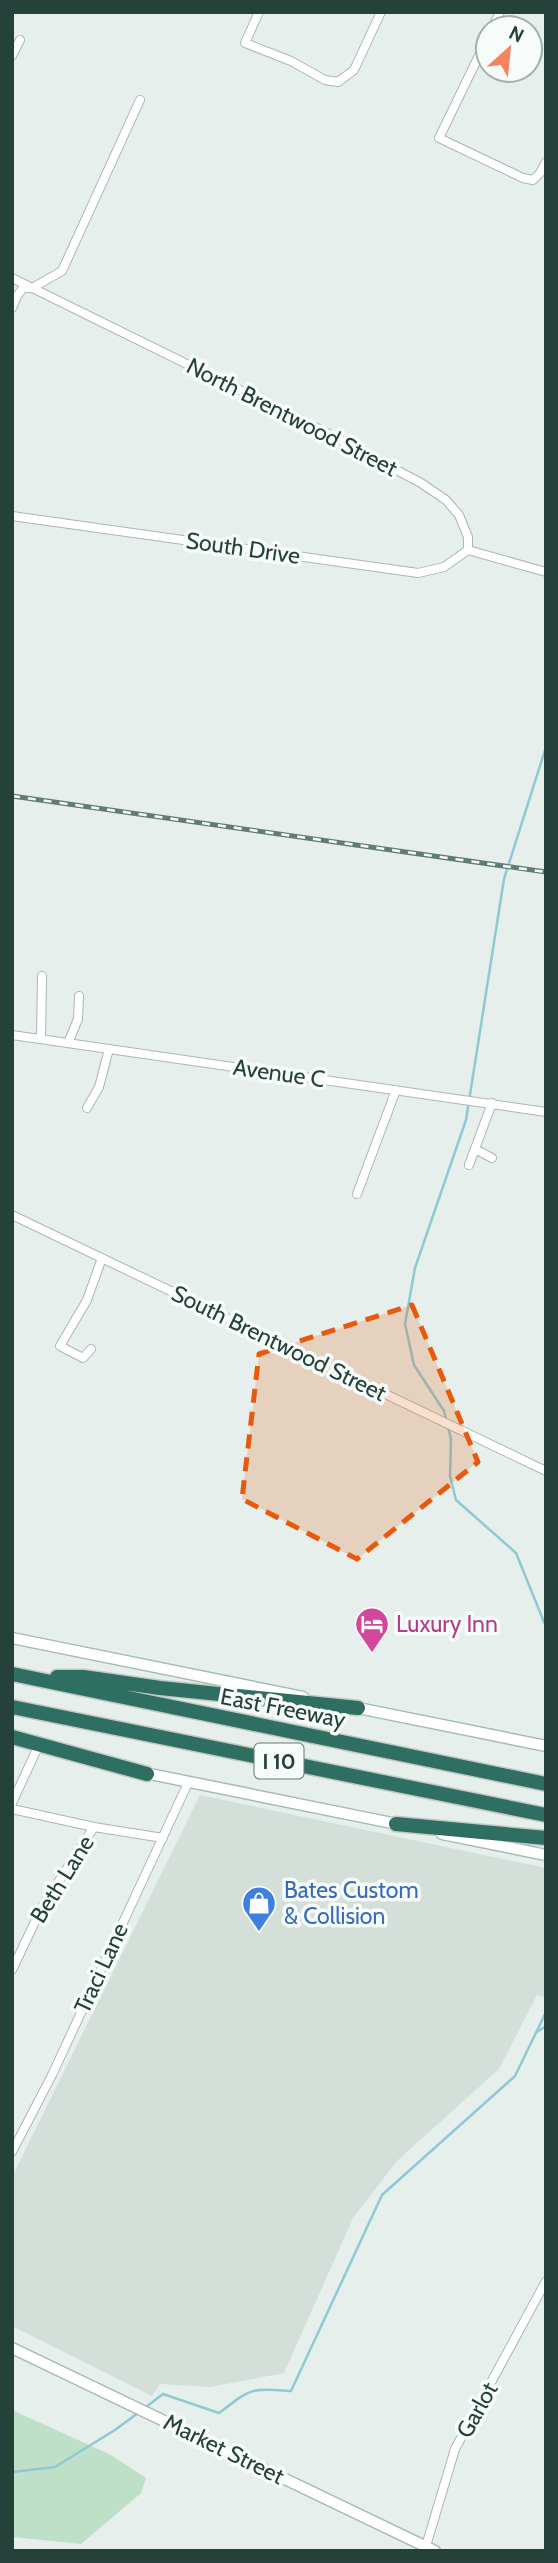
<svg xmlns="http://www.w3.org/2000/svg" width="558" height="2563" font-family="Cabin,sans-serif">
<style>
.built{fill:#d4dfda}
.green{fill:#bfe0c8}
.lines{fill:none;stroke-linecap:round;stroke-linejoin:round}
.stream{stroke:#8ec9d4;stroke-width:2.5}
.street-casing{stroke:#a8b8b2;stroke-width:10}
.secondary-casing{stroke:#a4bbb3;stroke-width:13}
.highway-casing{stroke:#c2cac8;stroke-width:17}
.street{stroke:#fff;stroke-width:8}
.secondary{stroke:#fff;stroke-width:10}
.highway{stroke:#2f6f62;stroke-width:14}
.rail-casing{stroke:#5f7d75;stroke-width:5}
.rail{stroke:#f7fbf9;stroke-width:2.5;stroke-dasharray:8;stroke-linecap:butt}
.marked{fill:#e8590c;fill-opacity:0.2;stroke:#e8590c;stroke-width:5;stroke-dasharray:14 9;stroke-linejoin:round}
.labels{text-anchor:middle;dominant-baseline:central;stroke-width:7;stroke-linejoin:round;paint-order:stroke}
.shield{fill:#f7fbf9;stroke:#637a73;stroke-width:2}
.shield-label{font-size:21px;font-weight:bold;fill:#24423a}
.street-label{font-size:23px;fill:#24423a;stroke:#f7fbf9}
.hotel-label{font-size:23px;fill:#b23c85;stroke:#f7fbf9;text-anchor:start}
.shop-label{font-size:23px;fill:#366cbe;stroke:#f7fbf9;text-anchor:start}
</style>
<rect width="100%" height="100%" fill="#e6efeb"/>
<!-- built -->
<path class="built" d="M200,1795l346,73v130l-9,-3 -38,74 -102,92 -44,57 -69,155 -74,14 -50,-3 -8,12 -140,-70v-149z"/>
<!-- green -->
<path class="green" d="M12,2410l99,45 35,23 -5,15 -60,51 -69,-7z"/>
<g class="lines">
<!-- stream -->
<path class="stream" d="M546,747l-42,132 -38,241 -51,148 -10,56 9,41 30,46 7,28 -1,37 6,24 60,53 30,74
M537,2032l9,-6
M146,2407l17,-13 56,19c33,-25 30,-25 72,-22l91,-196 133,-119 31,-64
M12,2472l43,-5 60,-37 23,-17"/>
<!-- street casing -->
<g class="street-casing">
<path id="street" d="M259,12l-14,31 46,18 34,19 13,2 16,-12 27,-58
M492,28l8,-16
M488,37l-49,101 84,40 10,2 7,-7 6,-11
M12,56l8,-16
M12,278l309,152 100,53 25,17 13,15 9,22v13l78,22
M12,308l5,-12 6,-8h9l30,-17 78,-171
M12,516l406,57 26,-6 24,-17
M12,1035l534,77
M41,1039l1,-63
M68,1043l10,-24 1,-23
M87,1108l12,-21 10,-38
M475,1149l17,9
M469,1165l23,-62
M357,1194l39,-104
M12,1215l534,256
M91,1349l-8,9 -23,-12 27,-46 15,-42
M12,1803l25,-54
M12,1809l82,18 69,11
M12,1970l30,-63 52,-80
M12,2152l40,-77 136,-292
M426,2546l29,-97 91,-168"/>
</g>
<!-- secondary casing -->
<g class="secondary-casing">
<path id="secondary" d="M12,1638l291,59
M353,1707l193,39
M140,1772l262,53
M442,1834l104,21
M12,2348l423,203"/>
</g>
<!-- highway casing -->
<g class="highway-casing">
<path id="highway" d="M12,1674l534,110
M57,1677h26l77,11 198,20
M12,1707l534,108
M12,1737l135,37
M396,1824l150,14"/>
</g>
<!-- street -->
<use href="#street" class="street"/>
<!-- secondary -->
<use href="#secondary" class="secondary"/>
<!-- highway -->
<use href="#highway" class="highway"/>
<!-- rail casing -->
<g class="rail-casing">
<path id="rail" d="M12,796l534,76"/>
</g>
<!-- rail -->
<use href="#rail" class="rail"/>
</g>
<!-- marked area -->
<path class="marked" d="M412,1305l66,157 -121,97 -115,-60 17,-145z"/>
<!-- icons -->
<defs>
<g id="hotel-pin" transform="scale(1.75)"><path d="M0 17L-7.5 6A9.5 9.5 0 1 1 7.5 6Z" fill="#d1479c" stroke="#f7fbf9"/><path d="M-6-4.5h1.5V1H6V5H4.5V3h-9V5H-6ZM-4 0a1.8 1.8 0 1 1 3.6 0ZM.5 0V-2.5h3Q6-2.5 6 0Z" fill="#fff"/></g>
<g id="shop-pin" transform="scale(1.75)"><path d="M0 17L-7.5 6A9.5 9.5 0 1 1 7.5 6Z" fill="#3f7fe0" stroke="#f7fbf9"/><path d="M-5-2.5h2.3a2.7 3.5 0 0 1 5.4 0H5L5.5 6h-11ZM-1.5-2.5h3a1.5 2.3 0 0 0-3 0Z" fill="#fff"/></g>
</defs>
<g fill-rule="evenodd">
<use href="#hotel-pin" x="372" y="1624"/>
<use href="#shop-pin" x="259" y="1903"/>
</g>
<g class="labels">
<!-- shield labels -->
<rect class="shield" x="254.5" y="1743.5" width="49" height="35" rx="5"/>
<g class="shield-label">
<text x="279" y="1761">I 10</text>
</g>
<!-- street labels -->
<g class="street-label">
<text transform="translate(292 417) rotate(27)">North Brentwood Street</text>
<text transform="translate(243 548) rotate(8)">South Drive</text>
<text transform="translate(279 1073) rotate(8)">Avenue C</text>
<text transform="translate(279 1343) rotate(26)">South Brentwood Street</text>
<text transform="translate(283 1708) rotate(11)">East Freeway</text>
<text transform="translate(62 1879) rotate(-58)">Beth Lane</text>
<text transform="translate(101 1968) rotate(-65)">Traci Lane</text>
<text transform="translate(477 2410) rotate(-61)">Garlot</text>
<text transform="translate(224 2449) rotate(26)">Market Street</text>
</g>
<!-- hotel labels -->
<g class="hotel-label">
<text x="396" y="1624">Luxury Inn</text>
</g>
<!-- shop labels -->
<g class="shop-label">
<text x="284" y="1890">Bates Custom<tspan x="284" dy="26">&amp; Collision</tspan></text>
</g>
</g>
<!-- border -->
<rect width="558" height="2563" fill="none" stroke="#24423a" stroke-width="28"/>
<!-- north arrow -->
<g transform="translate(509 49) rotate(27)"><circle r="33" fill="#f7fbf9" stroke="#a3b1ad" stroke-width="2"/>
<path d="M0-5L12 26L0 18L-12 26Z" fill="#f4845f"/>
<text y="-10" font-size="19" font-weight="bold" text-anchor="middle" fill="#24423a">N</text>
</g>
</svg>
